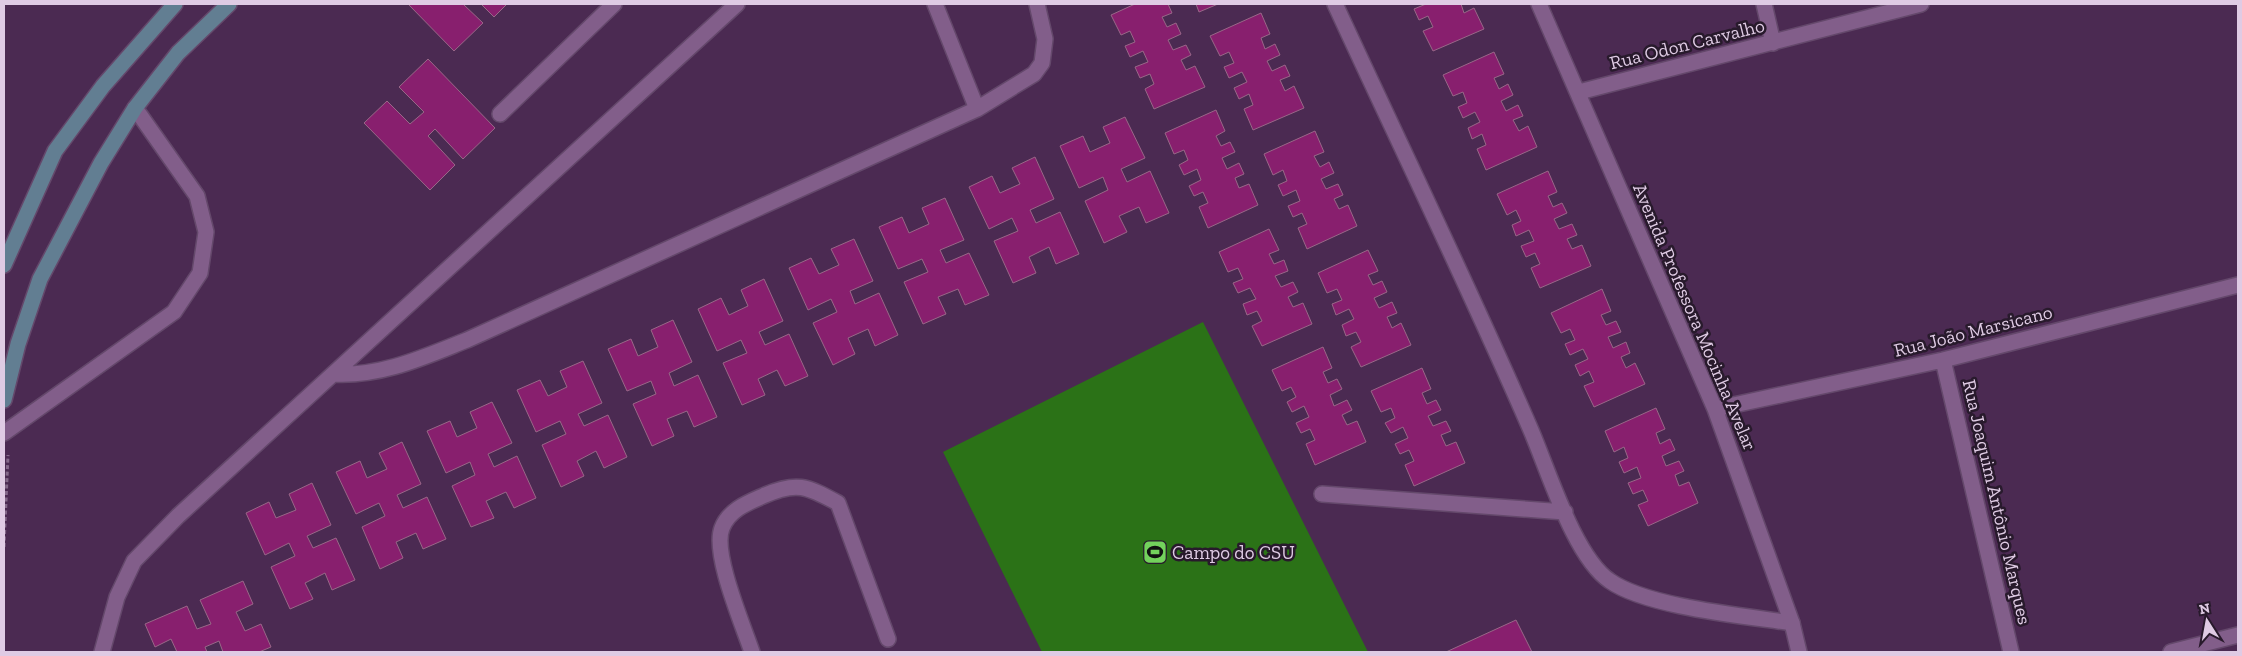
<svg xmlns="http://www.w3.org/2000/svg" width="2242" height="656" font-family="'Zilla Slab',serif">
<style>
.green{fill:#2b7217}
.building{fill:#881f6e;stroke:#996788}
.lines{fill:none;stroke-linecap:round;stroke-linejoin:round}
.service-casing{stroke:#64486b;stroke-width:18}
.minor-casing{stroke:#64486b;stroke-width:18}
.primary-casing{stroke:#64486b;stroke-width:18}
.path{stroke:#84688a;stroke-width:3;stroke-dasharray:4 2.5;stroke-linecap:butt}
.service{stroke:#825e8a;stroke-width:15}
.minor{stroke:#825e8a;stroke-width:15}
.primary{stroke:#627e92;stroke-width:15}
.labels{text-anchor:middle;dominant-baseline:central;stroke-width:5;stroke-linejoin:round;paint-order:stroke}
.street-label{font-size:19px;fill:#dfcbe4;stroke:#281a2c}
.poi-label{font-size:19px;fill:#dfcbe4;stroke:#281a2c;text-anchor:start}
</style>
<rect width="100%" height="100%" fill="#4b2a52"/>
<!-- green -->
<path class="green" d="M1203,322l165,330h-326l-99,-200z"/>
<!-- building -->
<path class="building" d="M408,4h55l20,19 -29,28z
M481,4h26l-13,13z
M1135,4h33l4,9 -10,4 5,10 9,-4 5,11 -13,6 5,10 13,-5 5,10 -10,5 5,10 9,-4 10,21 -51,22 -9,-20 9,-5 -4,-10 -10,4 -5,-11 13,-5 -5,-11 -13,6 -5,-11 10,-4 -5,-11 -9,4 -10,-20z
M1196,4h22l-19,8z
M1426,4h35l3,9 10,-5 10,21 -51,22 -10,-20 10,-4 -5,-11 -9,4 -5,-11z
M1261,13l9,21 -9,4 4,11 10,-5 5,11 -13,6 5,10 13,-6 5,11 -10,4 5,11 9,-5 10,22 -51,22 -9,-21 9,-4 -4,-11 -10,5 -5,-11 13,-6 -5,-10 -13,6 -5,-11 10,-4 -5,-11 -9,4 -10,-20z
M1494,52l10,22 -10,4 5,11 9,-5 5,11 -12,6 5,10 12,-6 5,11 -10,4 6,11 9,-5 9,21 -51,23 -9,-21 9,-4 -4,-11 -10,5 -4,-11 12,-6 -5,-10 -12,6 -5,-11 9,-4 -4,-11 -10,4 -10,-21z
M428,59l67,69 -32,31 -28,-30 -7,7 27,29 -25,25 -66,-67 23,-22 23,23 14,-12 -25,-25z
M1216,110l9,21 -9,5 5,10 9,-4 5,10 -13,6 5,11 12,-6 5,11 -9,4 4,10 10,-4 9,21 -50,23 -9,-21 9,-4 -5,-11 -9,4 -5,-10 12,-6 -4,-11 -13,6 -5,-10 9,-5 -4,-10 -10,4 -9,-21z
M1125,117l20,41 -24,11 6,13 23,-11 19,42 -23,10 -7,-16 -20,9 8,16 -23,11 -19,-42 23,-11 -5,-13 -24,11 -19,-42 23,-10 7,16 20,-9 -7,-16z
M1315,131l9,21 -10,4 6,11 9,-5 5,11 -13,6 5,10 12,-5 5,11 -9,4 5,10 9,-4 9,21 -50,23 -9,-21 9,-4 -5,-11 -9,4 -5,-11 12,-5 -4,-11 -13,6 -5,-11 9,-4 -4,-11 -10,5 -9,-21z
M1035,157l19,42 -24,11 6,13 24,-11 19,42 -23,10 -7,-17 -20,10 7,16 -23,10 -19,-42 24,-10 -6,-13 -23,11 -20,-42 23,-11 8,17 20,-9 -8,-16z
M1548,171l9,21 -9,4 5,11 9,-4 5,10 -13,6 5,10 13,-5 5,11 -10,4 5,10 10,-4 9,21 -51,22 -9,-20 9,-4 -5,-11 -9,4 -5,-11 13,-5 -5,-11 -13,6 -4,-11 9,-4 -5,-11 -9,5 -10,-21z
M945,198l19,42 -24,10 6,13 23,-10 20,42 -24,10 -7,-16 -20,8 8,17 -23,10 -19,-42 24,-10 -6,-13 -24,10 -19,-42 23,-10 7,16 20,-9 -7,-16z
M1269,229l10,21 -10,4 5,10 10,-4 4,11 -13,5 6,11 12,-5 5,10 -10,5 5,10 10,-4 9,21 -50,22 -10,-20 10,-5 -5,-10 -10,4 -4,-11 13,-5 -6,-11 -12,5 -5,-10 10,-4 -5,-11 -10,4 -9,-20z
M854,239l19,42 -23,10 5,13 24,-11 19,42 -23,11 -7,-17 -20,9 7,16 -22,11 -20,-42 24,-11 -6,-13 -23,11 -19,-42 22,-10 8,16 20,-9 -8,-16z
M1368,250l10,21 -10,4 5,10 9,-4 5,11 -13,6 5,10 13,-6 5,11 -10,4 5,11 9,-5 10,22 -50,22 -10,-20 10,-5 -5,-10 -10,4 -4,-11 12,-6 -5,-10 -13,6 -4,-11 10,-4 -5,-11 -10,4 -9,-20z
M764,279l19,42 -24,11 6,13 24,-11 19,42 -23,10 -8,-16 -19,9 7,16 -23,10 -19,-42 24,-10 -6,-13 -24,11 -19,-42 23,-11 8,17 19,-9 -7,-16z
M1602,289l9,22 -10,4 5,10 10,-4 5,11 -13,5 5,11 13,-6 4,11 -9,4 5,11 9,-5 10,21 -51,23 -10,-21 10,-4 -5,-11 -9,5 -5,-11 13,-6 -5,-10 -13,6 -5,-11 10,-4 -5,-11 -9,4 -10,-20z
M673,320l19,42 -23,11 5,13 24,-11 19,42 -23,10 -7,-16 -20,8 7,17 -22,10 -19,-42 23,-10 -5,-13 -24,10 -19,-42 23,-10 7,17 20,-9 -7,-17z
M1323,347l9,21 -9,4 5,11 9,-4 5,10 -12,6 4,11 13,-6 5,10 -10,5 5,10 10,-4 9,21 -51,23 -9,-21 9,-4 -5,-11 -9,4 -5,-10 13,-6 -5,-11 -12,6 -5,-10 9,-5 -5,-10 -9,4 -10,-21z
M583,361l19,42 -24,11 6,12 24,-11 19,42 -23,11 -8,-17 -19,10 7,15 -23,11 -19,-42 24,-11 -6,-13 -24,11 -19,-42 23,-10 8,16 19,-9 -7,-16z
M1422,368l9,21 -9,4 5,11 9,-4 5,10 -13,6 5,10 13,-5 5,10 -10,4 5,11 10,-4 9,21 -51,23 -9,-21 9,-4 -5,-11 -9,4 -5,-10 13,-6 -5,-11 -12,6 -6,-10 10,-5 -4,-10 -10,4 -10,-21z
M492,402l20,41 -24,11 6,13 23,-11 19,42 -22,10 -8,-16 -20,9 8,17 -23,9 -19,-41 23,-11 -5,-13 -24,11 -19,-42 23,-10 7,16 20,-9 -7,-16z
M1656,408l9,21 -9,4 4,11 10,-5 5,11 -13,6 4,10 13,-5 5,10 -9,4 4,11 10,-4 9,21 -50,23 -10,-21 10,-4 -5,-11 -10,4 -5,-11 13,-5 -4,-11 -13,6 -5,-11 9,-4 -4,-11 -10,5 -9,-21z
M402,442l19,42 -24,11 6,13 24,-11 19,42 -23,10 -7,-16 -20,9 7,16 -23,11 -18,-42 23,-11 -6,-13 -23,11 -20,-42 24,-11 7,17 20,-9 -8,-16z
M312,483l19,42 -24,11 6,12 23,-10 19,42 -23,10 -7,-17 -20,10 8,16 -23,10 -19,-42 24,-11 -6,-13 -24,12 -19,-42 23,-11 7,16 20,-8 -7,-16z
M243,581l10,23 -17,8 9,19 16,-7 10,23 -12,5h-36l-4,-11 -14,6 2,5h-30l-6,-13 -16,8 -10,-23 42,-18 10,23 14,-5 -11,-24z
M1516,620l16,32h-86z"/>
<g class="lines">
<!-- service casing -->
<g class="service-casing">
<path id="service" d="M935,4l42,105
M1335,4c65,141 133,281 195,424 18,41 44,129 80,153 37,26 135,35 182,42
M500,114l114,-110
M333,374c48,3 91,-17 134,-34l510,-231 57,-35 8,-11 3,-24 -8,-35
M4,433l170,-121 26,-39 6,-41 -9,-36 -62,-88
M1322,494l243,18
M102,652l15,-55 17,-36 44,-45 559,-512
M752,652c-9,-27 -40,-99 -30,-124 7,-18 25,-25 41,-32 33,-15 44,-10 75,7l50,136"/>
</g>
<!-- minor casing -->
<g class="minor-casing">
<path id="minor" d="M1539,4l176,405 77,214 7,29
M1764,4l9,39
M1579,92l342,-88
M1943,360l68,292
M1715,409l228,-49 295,-75
M2171,652l67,-17"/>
</g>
<!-- primary casing -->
<g class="primary-casing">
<path id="primary" d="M4,265l51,-114 48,-65 72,-82
M4,400l14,-56 22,-65 61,-116 34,-55 43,-55 51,-49"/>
</g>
<!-- path -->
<path class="path" d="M4,547l4,-92"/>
<!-- service -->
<use href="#service" class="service"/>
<!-- minor -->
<use href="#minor" class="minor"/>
<!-- primary -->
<use href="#primary" class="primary"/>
</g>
<!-- icons -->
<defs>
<g id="stadium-square" transform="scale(1.25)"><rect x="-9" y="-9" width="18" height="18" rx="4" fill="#73d25c" stroke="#281a2c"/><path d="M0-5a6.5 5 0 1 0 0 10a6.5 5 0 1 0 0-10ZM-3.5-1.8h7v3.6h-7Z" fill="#111"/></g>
</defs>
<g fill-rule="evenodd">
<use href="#stadium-square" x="1155" y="552"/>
</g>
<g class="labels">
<!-- street labels -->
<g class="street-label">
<text transform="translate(1687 44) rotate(-14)">Rua Odon Carvalho</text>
<text transform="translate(1695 317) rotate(67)">Avenida Professora Mocinha Avelar</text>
<text transform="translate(1973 331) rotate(-14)">Rua João Marsicano</text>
<text transform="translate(1997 502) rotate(77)">Rua Joaquim Antônio Marques</text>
</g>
<!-- poi labels -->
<g class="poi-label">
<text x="1172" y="552">Campo do CSU</text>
</g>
</g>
<!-- border -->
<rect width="2242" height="656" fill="none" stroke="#dfcbe4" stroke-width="10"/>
<!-- north arrow -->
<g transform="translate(2207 621) rotate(349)" stroke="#281a2c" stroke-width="4" paint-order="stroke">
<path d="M0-4L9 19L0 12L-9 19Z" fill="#dfcbe4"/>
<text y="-8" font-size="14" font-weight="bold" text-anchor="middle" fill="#dfcbe4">N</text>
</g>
</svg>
